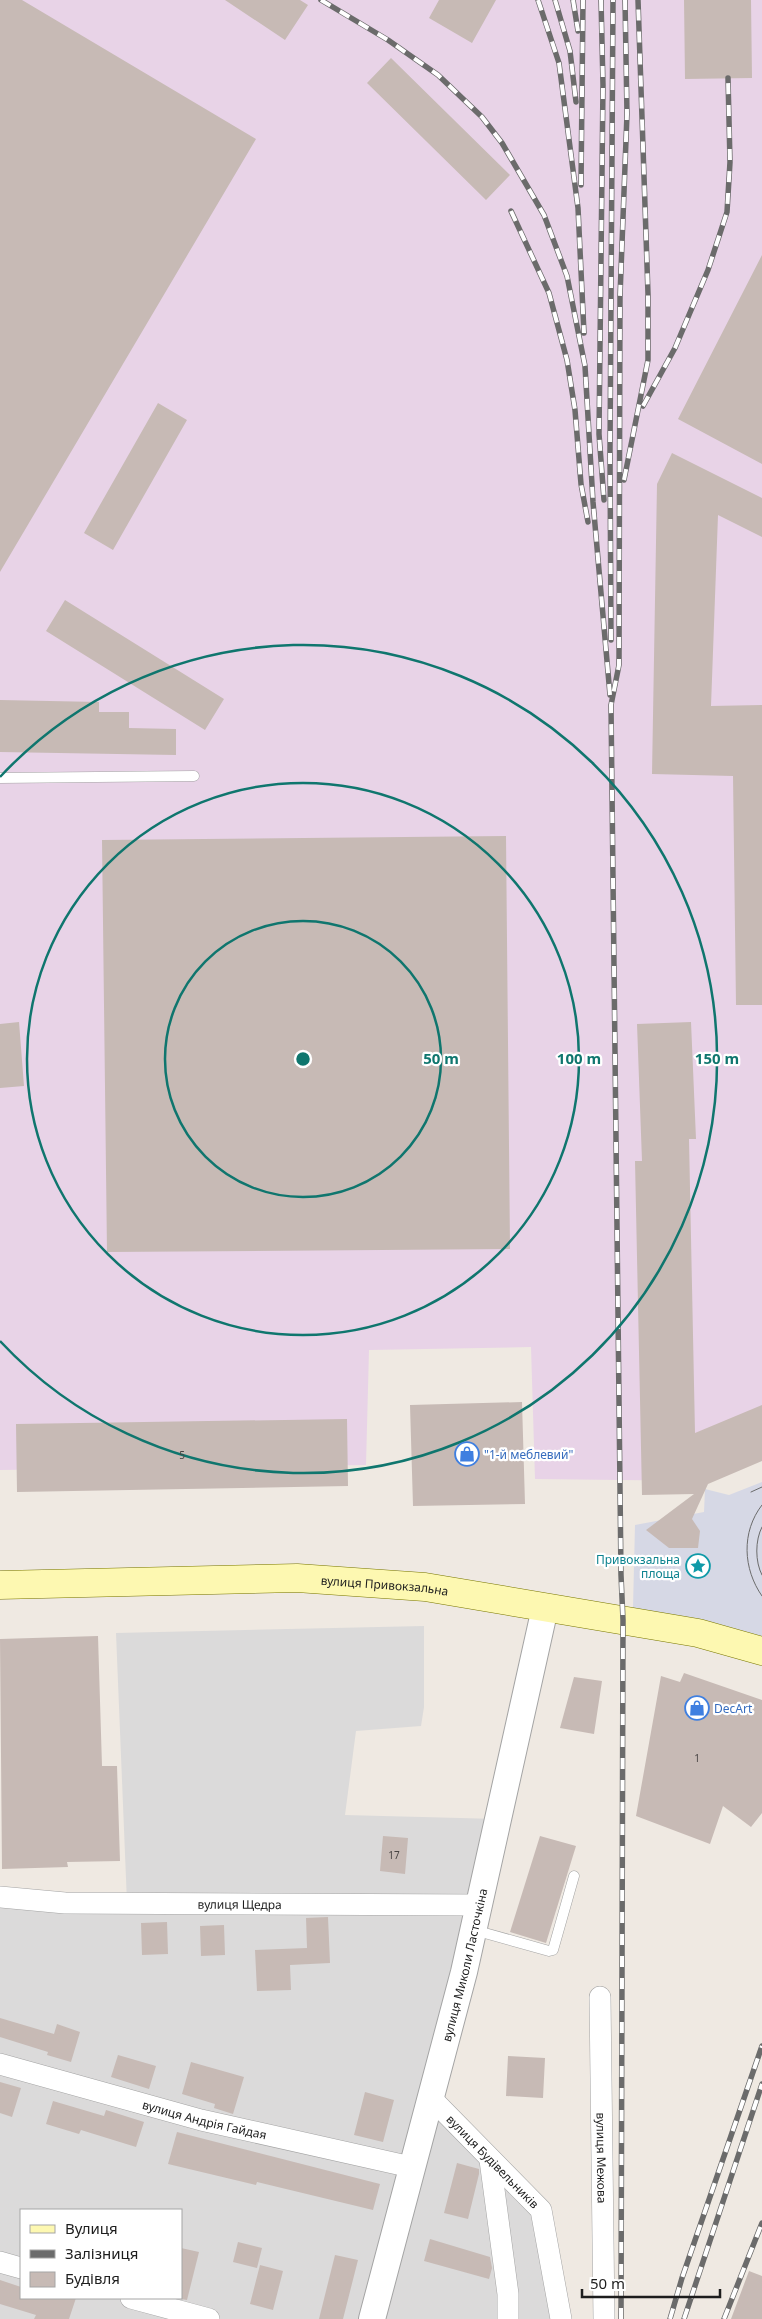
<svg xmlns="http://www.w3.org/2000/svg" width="762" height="2319" font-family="'Noto Sans',sans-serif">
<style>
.residential{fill:#dbdada;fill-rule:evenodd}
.industrial{fill:#e8d3e7}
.plaza{fill:#d6d8e5}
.building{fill:#c7bab5}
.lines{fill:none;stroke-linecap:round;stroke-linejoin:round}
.service-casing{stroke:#a4a4a4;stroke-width:11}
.minor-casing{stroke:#a4a4a4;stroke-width:22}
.tertiary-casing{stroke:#a4a4a4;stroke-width:28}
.secondary-casing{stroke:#787600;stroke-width:29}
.service{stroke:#fff;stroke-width:10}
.minor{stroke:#fff;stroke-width:21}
.tertiary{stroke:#fff;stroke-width:26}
.secondary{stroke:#fdf8b1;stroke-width:28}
.tram{stroke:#6b6b6b;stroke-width:1}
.rail-casing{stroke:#6b6b6b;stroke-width:5.5}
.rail{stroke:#fff;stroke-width:4;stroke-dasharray:11;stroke-linecap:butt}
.ring{fill:none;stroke:#0f766e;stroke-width:2.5}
.labels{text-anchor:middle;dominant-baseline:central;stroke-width:4.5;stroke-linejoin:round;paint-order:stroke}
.number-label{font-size:10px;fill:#484443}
.shop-label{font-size:12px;fill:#366cbe;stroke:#fff;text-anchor:start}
.culture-label{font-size:12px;fill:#0d838f;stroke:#fff;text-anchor:end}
.street-label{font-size:12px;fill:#1d1d1d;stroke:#fff}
.centre{fill:#0f766e;stroke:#fff;stroke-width:2.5}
.ring-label{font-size:15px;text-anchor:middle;font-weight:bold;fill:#0f766e;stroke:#fff;stroke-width:4.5;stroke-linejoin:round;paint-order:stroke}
</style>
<rect width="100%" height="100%" fill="#efe9e2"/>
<!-- residential -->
<path class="residential" d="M424,1626v81l-3,19 -65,5 -11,84 153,4 -67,278 110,113 20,109h-561v-422l127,6 -11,-270zM21,2210h160v88h-160z"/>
<!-- industrial -->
<path class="industrial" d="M0,0h762v1459l-55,22 -172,-2 -4,-132 -162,3 -3,115 -366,5z"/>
<!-- plaza -->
<path class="plaza" d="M762,1482v158l-129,-32 2,-83 69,-13 1,-23 24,6z"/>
<!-- building -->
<path class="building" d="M0,0h22l234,139 -256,433z
M225,0h75l8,5 -23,35z
M439,0h57l-24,43 -43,-25z
M684,0h67l1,78 -67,1z
M391,58l119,117 -24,25 -119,-117z
M762,255v209l-84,-45z
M158,403l29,17 -74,130 -29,-17z
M672,453l90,45v39l-44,-22 -7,191 51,-1v300h-26l-3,-229 -81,-2 5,-290z
M65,600l159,99 -19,31 -159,-99z
M0,700l99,2v10h30v16l47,1v26l-176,-3z
M506,836l4,413 -403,3 -5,-412z
M19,1022l5,64 -24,2v-64z
M691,1022l5,117h-7l6,294 67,-28v56l-54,23 -16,35 8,12 -2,17h-29l-23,-18 48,-36 -52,1 -7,-334h7l-5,-137z
M522,1402l3,102 -112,2 -3,-101z
M347,1419l1,67 -331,6 -1,-68z
M98,1636l4,130h15l3,95 -53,1 1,5 -66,2 -2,-230z
M684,1673l78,27v113l-11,14 -28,-21 -13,38 -74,-28 25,-140 19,6z
M574,1677l28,4 -8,53 -34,-6z
M383,1836l25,2 -3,36 -25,-3z
M540,1836l36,10 -30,97 -36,-11z
M328,1917l2,46 -40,2 1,25 -34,1 -2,-41 52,-2 -1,-30z
M167,1922l1,32 -26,1 -1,-32z
M224,1925l1,30 -24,1 -1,-30z
M0,2018l54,16 3,-10 23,8 -9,30 -24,-7 1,-3 -48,-15z
M118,2055l38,11 -7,23 -38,-12z
M508,2056l37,2 -2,40 -37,-2z
M191,2062l53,15 -11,37 -19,-6 1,-4 -33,-10z
M0,2082l21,6 -9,29 -12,-4z
M365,2092l29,8 -11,42 -29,-7z
M53,2101l51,15 2,-6 38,12 -8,25 -55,-17 -2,4 -33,-10z
M177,2132l203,52 -7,26 -116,-28 -1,3 -88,-21z
M457,2163l22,6v5l-11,45 -24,-6z
M430,2239l60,18 2,11 -3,11 -65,-18z
M238,2242l24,6 -5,20 -24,-6z
M181,2248l18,4 -12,48 -6,-1z
M335,2255l23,5 -15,59h-24z
M260,2265l23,6 -10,39 -23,-6z
M749,2271l13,5v43h-31z
M0,2280l21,7v11h55l-7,21h-35l2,-4 -36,-11z"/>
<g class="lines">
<!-- service casing -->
<g class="service-casing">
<path id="service" d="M0,778l194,-2
M474,1930l75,21 4,-1 21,-74"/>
</g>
<!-- minor casing -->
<g class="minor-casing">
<g id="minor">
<path id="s1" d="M0,1897l65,6 414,2"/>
<path id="s2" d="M600,1997l4,322"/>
<path id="s3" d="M0,2064l201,56 210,47"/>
<path id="s4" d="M430,2097l111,113 20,109"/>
<path d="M490,2160l18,134v25"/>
<path d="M0,2262l21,6"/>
<path d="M131,2298l78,21"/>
</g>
</g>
<!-- tertiary casing -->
<g class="tertiary-casing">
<g id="tertiary">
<path id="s5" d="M372,2319l92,-347 81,-364"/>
</g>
</g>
<!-- secondary casing -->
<g class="secondary-casing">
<g id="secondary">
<path id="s6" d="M0,1585l297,-7 128,9 273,46 64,18"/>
</g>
</g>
<!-- service -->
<use href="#service" class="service"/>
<!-- minor -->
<use href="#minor" class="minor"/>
<!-- tertiary -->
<use href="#tertiary" class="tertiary"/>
<!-- secondary -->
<use href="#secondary" class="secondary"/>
<!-- tram -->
<path class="tram" d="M751,1492l11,-5
M762,1505c-21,27 -19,64 0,91
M762,1527c-7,13 -7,35 0,48"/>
<!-- rail casing -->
<g class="rail-casing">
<path id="rail" d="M321,0l67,40 50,35 44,42 20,26 42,72 23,61 18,90 8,136 17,193
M538,0l21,63 19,145 6,125
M555,0l15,51 6,51
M573,0l5,31
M601,0l2,85 -4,349 5,66
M581,185l2,-185
M511,211l38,82 18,67 8,50 6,74 7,38
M643,406l32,-58 33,-78 19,-58 3,-50 -2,-84
M624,480l24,-120v-66l-10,-294
M611,640l-1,-188 3,-452
M621,2319l2,-699 -2,-45 -10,-870 8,-40 1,-369 7,-182 -2,-114
M670,2319l12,-41 80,-232
M684,2319l78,-235
M724,2319l38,-96"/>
</g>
<!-- rail -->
<use href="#rail" class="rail"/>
</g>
<!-- distance rings -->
<g class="ring">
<circle cx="303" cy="1059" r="138"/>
<circle cx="303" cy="1059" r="276"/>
<path d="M0 777A414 414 0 1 1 0 1341"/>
</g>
<!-- icons -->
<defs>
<g id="shop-ring" transform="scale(1.25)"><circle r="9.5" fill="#fff" stroke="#3f7fe0" stroke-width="1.5"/><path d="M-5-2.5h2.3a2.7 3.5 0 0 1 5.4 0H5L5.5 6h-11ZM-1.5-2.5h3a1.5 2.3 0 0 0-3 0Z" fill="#3f7fe0"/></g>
<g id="sight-ring" transform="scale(1.25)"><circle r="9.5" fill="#fff" stroke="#0f9aa8" stroke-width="1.5"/><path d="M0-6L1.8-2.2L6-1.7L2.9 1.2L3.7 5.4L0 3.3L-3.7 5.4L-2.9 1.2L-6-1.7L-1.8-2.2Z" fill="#0f9aa8"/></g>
</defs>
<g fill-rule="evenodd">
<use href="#shop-ring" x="467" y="1454"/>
<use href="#sight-ring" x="698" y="1566"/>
<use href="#shop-ring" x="697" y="1708"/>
</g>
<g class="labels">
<!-- number labels -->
<g class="number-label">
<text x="182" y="1455">5</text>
<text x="697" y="1758">1</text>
<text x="394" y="1855">17</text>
</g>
<!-- shop labels -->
<g class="shop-label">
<text x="484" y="1454">"1-й меблевий"</text>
<text x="714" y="1708">DecArt</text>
</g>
<!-- culture labels -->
<g class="culture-label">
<text x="680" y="1559">Привокзальна<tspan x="680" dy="14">площа</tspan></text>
</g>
<!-- street labels -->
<g class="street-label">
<text stroke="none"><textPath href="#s6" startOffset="385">вулиця Привокзальна</textPath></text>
<text stroke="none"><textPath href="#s1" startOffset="240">вулиця Щедра</textPath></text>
<text stroke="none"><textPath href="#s5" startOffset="366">вулиця Миколи Ласточкіна</textPath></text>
<text stroke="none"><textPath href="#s3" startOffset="212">вулиця Андрія Гайдая</textPath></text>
<text stroke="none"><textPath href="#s2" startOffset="161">вулиця Межова</textPath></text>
<text stroke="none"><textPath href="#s4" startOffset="90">вулиця Будівельників</textPath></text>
</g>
</g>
<circle cx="303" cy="1059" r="8" class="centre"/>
<g class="ring-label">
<text x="441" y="1064">50 m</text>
<text x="579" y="1064">100 m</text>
<text x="717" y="1064">150 m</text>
</g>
<!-- legend -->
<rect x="20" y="2209" width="162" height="90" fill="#ffffff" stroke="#a5a5a5"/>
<rect x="30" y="2225" width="25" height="8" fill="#fdf8b1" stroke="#a5a5a5"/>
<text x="65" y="2234" font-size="15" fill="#1d1d1d">Вулиця</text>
<rect x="30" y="2250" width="25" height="8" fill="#6b6b6b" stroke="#a5a5a5"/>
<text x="65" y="2259" font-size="15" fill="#1d1d1d">Залізниця</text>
<rect x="30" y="2272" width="25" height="15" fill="#c7bab5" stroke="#a5a5a5"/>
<text x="65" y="2284" font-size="15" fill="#1d1d1d">Будівля</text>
<!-- scale -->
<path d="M582 2289v8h138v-8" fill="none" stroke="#1d1d1d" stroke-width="2.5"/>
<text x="590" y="2289" font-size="15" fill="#1d1d1d" stroke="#ffffff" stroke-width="4" paint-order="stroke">50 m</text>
</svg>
